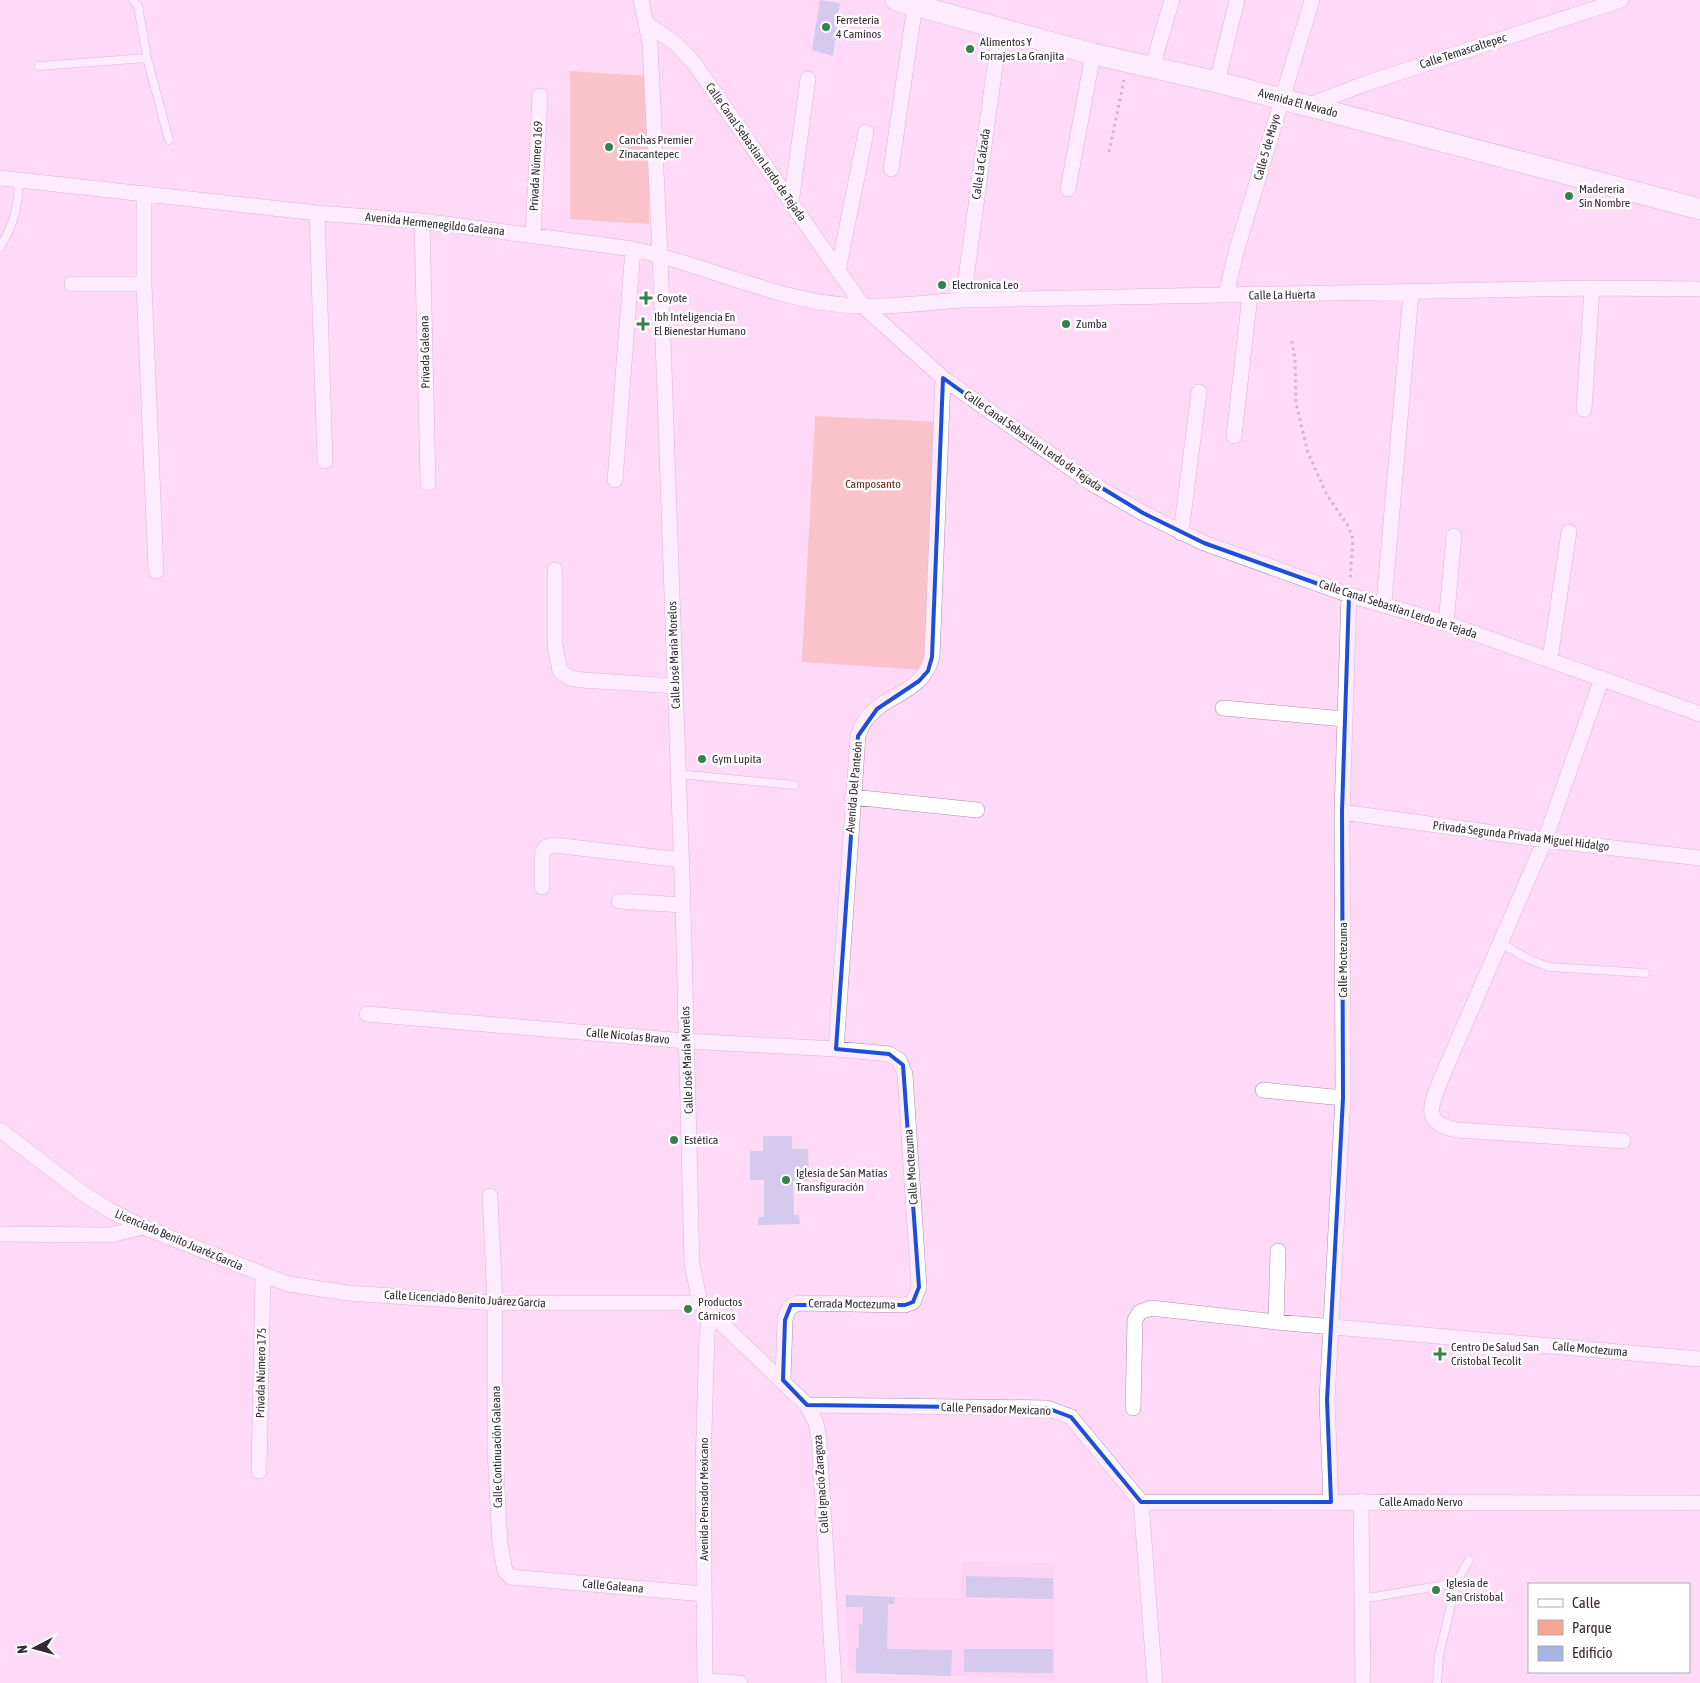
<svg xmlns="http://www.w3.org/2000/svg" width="1700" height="1683" font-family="'Asap Condensed',sans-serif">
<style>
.built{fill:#fbc7f1}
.green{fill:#f5a593}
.building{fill:#a7b3e3}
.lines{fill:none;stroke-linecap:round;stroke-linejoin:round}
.lane-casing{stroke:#b389ab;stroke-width:9}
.street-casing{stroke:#b389ab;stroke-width:16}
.secondary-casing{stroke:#b389ab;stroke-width:22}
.path{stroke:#9f849a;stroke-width:3;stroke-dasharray:2.5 4;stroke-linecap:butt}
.lane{stroke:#fff;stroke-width:8}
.street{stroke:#fff;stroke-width:15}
.secondary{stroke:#fff;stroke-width:21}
.marked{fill:none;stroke:#1d4ed8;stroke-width:4;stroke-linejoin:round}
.poi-dot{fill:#358251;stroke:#fff;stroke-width:2}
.labels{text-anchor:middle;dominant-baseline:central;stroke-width:5;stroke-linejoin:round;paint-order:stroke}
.poi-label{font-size:12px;fill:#382735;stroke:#fff;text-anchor:start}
.street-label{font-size:12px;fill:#382735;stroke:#fff}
.park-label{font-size:12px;fill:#7c1c08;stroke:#fff}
</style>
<rect width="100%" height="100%" fill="#fedaf7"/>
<!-- built -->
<path class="built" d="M962,1562l93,1v116l-199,-6 -5,-4 -3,-5 -2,-69 115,4z"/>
<!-- green -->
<path class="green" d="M570,71l79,5v148l-79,-5z
M815,416l124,6 -14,248 -123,-8z"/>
<!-- building -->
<path class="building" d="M820,0l20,3 -7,53 -21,-6z
M763,1136h29v13h16l1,32h-16l1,34h5l1,9 -42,1v-8h6v-37h-14v-29h13z
M966,1576l87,2v21l-87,-2z
M846,1595l49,2 -1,7h-6l-1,45 65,1 -1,26 -95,-3v-25h3v-24l4,1v-18h-17z
M964,1649h89v24l-89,-1z"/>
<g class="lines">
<!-- lane casing -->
<g class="lane-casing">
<path id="lane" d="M133,0l5,6 9,52 22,82
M39,66l108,-8
M0,247c14,-22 18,-40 19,-67
M678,774l116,11
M1501,943l27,16 21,8 96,6
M1362,1599l94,-16
M1437,1683l2,-27 17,-73 13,-23"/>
</g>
<!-- street casing -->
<g class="street-casing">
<path id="street" d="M641,0l9,43 10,212 23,650 9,359 8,39 107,102 9,18 3,17 15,243
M647,24l28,19 19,20 169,243 80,72 150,106 50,29 61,30 145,52 97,28 254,91
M1152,68l20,-68
M1217,82l20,-82
M1307,106l57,-22 257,-84
M891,169l24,-164
M0,178l317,35 105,8 211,28c75,16 154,57 231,57 33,1 66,-4 99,-6l629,-12 108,1
M1068,189l25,-135
M144,193v91l12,287
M791,203l17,-124
M317,213l8,248
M422,221l6,262
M533,235l7,-139
M838,271l28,-139
M72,284h72
M1226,295l10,-43 76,-252
M963,300l37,-271
M1584,409l8,-121
M1234,436l16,-141
M615,480l18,-231
M1181,533l18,-141
M555,570v75l5,26 10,7 12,2 93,6
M1384,603l27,-310
M1446,623l8,-87
M1550,659l19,-127
M1602,678l-57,162 -104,239c-11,28 -19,44 16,51l166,11
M1223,708l121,11
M852,797l125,13
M1342,812l203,28 155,18
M542,887v-33l4,-7 8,-2 127,15
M619,901l64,4
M367,1014l319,27 150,8 53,5 10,6 6,14 14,213 -6,15 -8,3 -106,-2c-10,3 -12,7 -14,17l-2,60
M836,1049l22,-313c2,-5 4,-11 7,-15 19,-28 57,-26 67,-64l11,-279
M1263,1090l80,8
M0,1130l85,65 26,16 32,16 145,57 60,9 147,10h205
M490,1196l5,107v147l5,94 5,27 6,6 11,1 182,16
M0,1234l110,1 33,-8
M1276,1322l2,-71
M807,1405l240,3 24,9 70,85 14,181
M1133,1408l2,-88 5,-8 11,-4 125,14 424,37
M259,1471l4,-196
M1361,1501l2,182
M1141,1502l559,1
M1331,1502l-4,-102 16,-302 -1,-286 7,-217
M705,1681l35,2
M705,1683l-2,-218 4,-131 3,-19"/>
</g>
<!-- secondary casing -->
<g class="secondary-casing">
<path id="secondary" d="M896,0l197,54 124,28 483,127"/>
</g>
<!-- path -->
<path class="path" d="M1109,152l15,-72
M1292,341l3,18 1,44 12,50 19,42 21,31 5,13 -3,42"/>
<!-- lane -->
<use href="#lane" class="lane"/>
<!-- street -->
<use href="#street" class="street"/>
<!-- secondary -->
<use href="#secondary" class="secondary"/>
</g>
<!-- marked area -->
<path d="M0 0H1700V1683H0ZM943,378l118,85 82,50 61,30 145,52 -7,217 1,286 -16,302 4,102h-190l-70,-85 -24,-9 -240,-3 -24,-25 2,-60 6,-15h114l8,-3 6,-15 -16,-222 -14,-11 -53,-5 22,-313 19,-27 42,-28 9,-10 4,-14z" fill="#fedaf7" fill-opacity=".55" fill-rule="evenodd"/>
<path class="marked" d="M943,378l118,85 82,50 61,30 145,52 -7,217 1,286 -16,302 4,102h-190l-70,-85 -24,-9 -240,-3 -24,-25 2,-60 6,-15h114l8,-3 6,-15 -16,-222 -14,-11 -53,-5 22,-313 19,-27 42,-28 9,-10 4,-14z"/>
<!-- markers -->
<g class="poi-dot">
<circle cx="826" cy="27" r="5"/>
<circle cx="970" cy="49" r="5"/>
<circle cx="609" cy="147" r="5"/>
<circle cx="1569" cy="196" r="5"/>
<circle cx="942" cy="285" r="5"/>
<path d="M643.5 290.5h5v5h5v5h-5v5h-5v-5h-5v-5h5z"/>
<path d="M640.5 316.5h5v5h5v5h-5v5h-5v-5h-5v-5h5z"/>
<circle cx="1066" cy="324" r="5"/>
<circle cx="702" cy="759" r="5"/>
<circle cx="674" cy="1140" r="5"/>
<circle cx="786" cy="1180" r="5"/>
<circle cx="688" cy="1309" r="5"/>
<path d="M1437.5 1346.5h5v5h5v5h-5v5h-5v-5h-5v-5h5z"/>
<circle cx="1436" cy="1590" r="5"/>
</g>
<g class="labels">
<!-- poi labels -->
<g class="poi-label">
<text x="836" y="20">Ferreteria<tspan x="836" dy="14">4 Caminos</tspan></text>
<text x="980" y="42">Alimentos Y<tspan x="980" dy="14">Forrajes La Granjita</tspan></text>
<text x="619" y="140">Canchas Premier<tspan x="619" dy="14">Zinacantepec</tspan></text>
<text x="1579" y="189">Madereria<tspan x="1579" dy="14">Sin Nombre</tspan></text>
<text x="952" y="285">Electronica Leo</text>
<text x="657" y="298">Coyote</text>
<text x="654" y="317">Ibh Inteligencia En<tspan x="654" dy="14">El Bienestar Humano</tspan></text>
<text x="1076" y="324">Zumba</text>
<text x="712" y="759">Gym Lupita</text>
<text x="684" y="1140">Estética</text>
<text x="796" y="1173">Iglesia de San Matias<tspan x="796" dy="14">Transfiguración</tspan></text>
<text x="698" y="1302">Productos<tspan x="698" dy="14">Cárnicos</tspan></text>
<text x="1451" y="1347">Centro De Salud San<tspan x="1451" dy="14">Cristobal Tecolit</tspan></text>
<text x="1446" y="1583">Iglesia de<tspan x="1446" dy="14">San Cristobal</tspan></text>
</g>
<!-- street labels -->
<g class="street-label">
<text transform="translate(1463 51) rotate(-18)">Calle Temascaltepec</text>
<text transform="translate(1298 103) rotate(15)">Avenida El Nevado</text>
<text transform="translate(1267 147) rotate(-74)">Calle 5 de Mayo</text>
<text transform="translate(756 152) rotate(55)">Calle Canal Sebastian Lerdo de Tejada</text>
<text transform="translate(981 164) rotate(-82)">Calle La Calzada</text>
<text transform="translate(536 166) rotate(-87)">Privada Número 169</text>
<text transform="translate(435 224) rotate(6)">Avenida Hermenegildo Galeana</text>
<text transform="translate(1282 295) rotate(-1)">Calle La Huerta</text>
<text transform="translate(425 352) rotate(-91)">Privada Galeana</text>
<text transform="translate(1033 441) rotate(35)">Calle Canal Sebastian Lerdo de Tejada</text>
<text transform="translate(1398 609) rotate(18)">Calle Canal Sebastian Lerdo de Tejada</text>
<text transform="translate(674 655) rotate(-92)">Calle José María Morelos</text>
<text transform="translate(854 787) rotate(-85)">Avenida Del Panteón</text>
<text transform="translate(1521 836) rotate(7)">Privada Segunda Privada Miguel Hidalgo</text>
<text transform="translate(1343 960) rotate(-90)">Calle Moctezuma</text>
<text transform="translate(628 1036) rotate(5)">Calle Nicolas Bravo</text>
<text transform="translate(687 1060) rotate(-92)">Calle José María Morelos</text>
<text transform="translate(911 1167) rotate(-94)">Calle Moctezuma</text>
<text transform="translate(179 1240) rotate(23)">Licenciado Benito Juaréz García</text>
<text transform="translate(465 1299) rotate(3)">Calle Licenciado Benito Juárez Garcia</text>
<text transform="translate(852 1304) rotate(1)">Cerrada Moctezuma</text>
<text transform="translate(1590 1349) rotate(5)">Calle Moctezuma</text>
<text transform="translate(261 1373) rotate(-89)">Privada Número 175</text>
<text transform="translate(996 1409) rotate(2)">Calle Pensador Mexicano</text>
<text transform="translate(497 1447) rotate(-91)">Calle Continuación Galeana</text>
<text transform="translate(821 1484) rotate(-94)">Calle Ignacio Zaragoza</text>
<text transform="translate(704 1499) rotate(-90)">Avenida Pensador Mexicano</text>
<text x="1421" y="1502">Calle Amado Nervo</text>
<text transform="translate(613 1586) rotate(5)">Calle Galeana</text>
</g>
<!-- park labels -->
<g class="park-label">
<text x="873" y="484">Camposanto</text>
</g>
</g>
<!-- legend -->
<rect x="1528" y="1583" width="162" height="90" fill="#ffffff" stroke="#afa9ae"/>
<rect x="1538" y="1599" width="25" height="8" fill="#ffffff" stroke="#afa9ae"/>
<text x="1572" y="1608" font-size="15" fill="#382735">Calle</text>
<rect x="1538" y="1620" width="25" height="15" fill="#f5a593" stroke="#afa9ae"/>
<text x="1572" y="1633" font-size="15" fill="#382735">Parque</text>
<rect x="1538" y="1646" width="25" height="15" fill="#a7b3e3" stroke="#afa9ae"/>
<text x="1572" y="1658" font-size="15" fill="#382735">Edificio</text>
<!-- north arrow -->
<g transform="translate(35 1648) rotate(264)" stroke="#ffffff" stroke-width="4" paint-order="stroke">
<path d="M0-4L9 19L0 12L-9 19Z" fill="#382735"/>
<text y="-8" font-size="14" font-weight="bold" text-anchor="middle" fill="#382735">N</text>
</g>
</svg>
